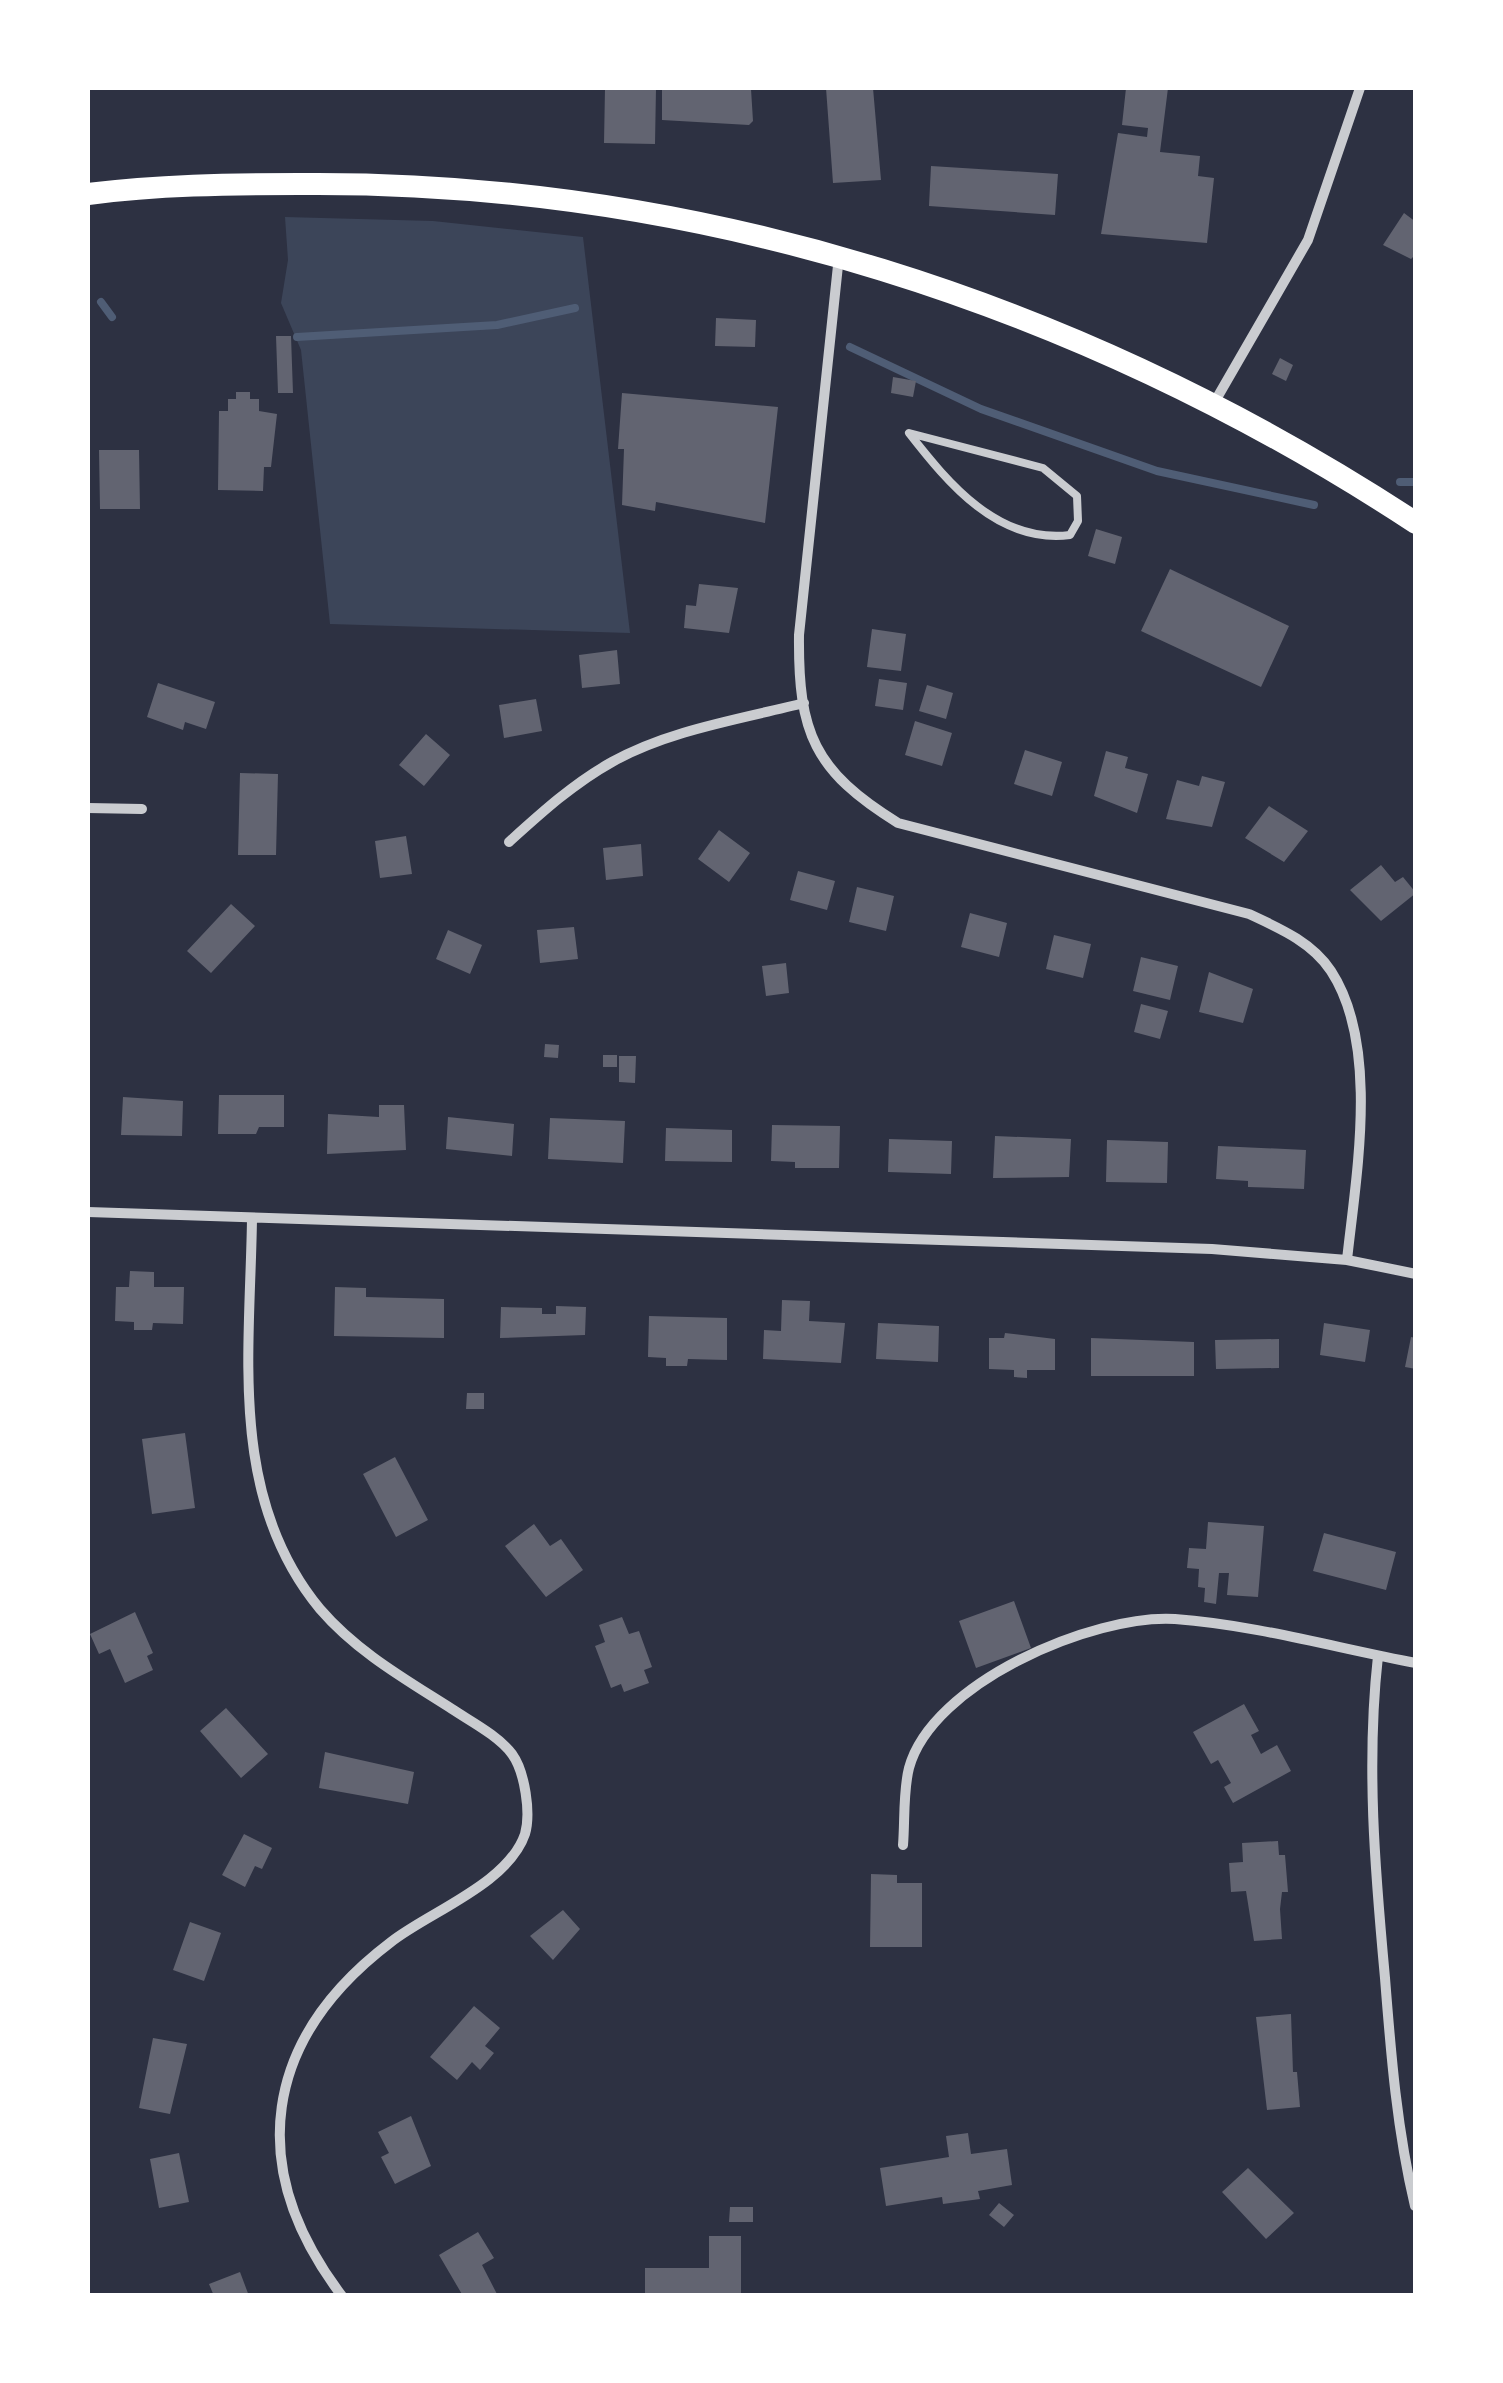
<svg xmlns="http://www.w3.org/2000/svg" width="1503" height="2383" font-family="'Source Sans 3',sans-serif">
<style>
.green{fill:#3c4559}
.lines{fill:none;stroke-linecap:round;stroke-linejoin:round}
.stream{stroke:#4f5d75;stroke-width:8}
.building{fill:#626471}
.service{stroke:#caccd0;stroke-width:8}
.minor{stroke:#caccd0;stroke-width:10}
.primary{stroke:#fff;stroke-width:22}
</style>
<rect width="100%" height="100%" fill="#2d3142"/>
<!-- green -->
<path class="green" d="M285,217l148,4 150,16 47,396 -300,-9 -29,-274 -20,-47 7,-43z"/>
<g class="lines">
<!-- stream -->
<path class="stream" d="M101,302l11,15
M297,337l200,-12 78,-17
M850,347l131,62 176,62 157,34
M1400,482h16"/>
</g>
<!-- building -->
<path class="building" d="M605,88h51l-1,56 -51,-1z
M662,88l89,1 2,32 -4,4 -87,-5z
M826,88h47l8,92 -48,3z
M1126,88h42l-8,64 40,4 -2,20 16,2 -7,65 -106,-9 17,-101 29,4 1,-9 -26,-3z
M931,166l127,8 -3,41 -126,-9z
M1404,213l12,9v32l-5,5 -28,-14z
M716,318l40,2 -1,27 -40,-1z
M276,336h15l2,57h-15z
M1280,358l13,7 -7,16 -14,-7z
M893,377l23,4 -3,16 -22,-4z
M236,392h14v7h9v12l18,3 -6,53h-7l-1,24 -45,-1 1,-79h9v-12h8z
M622,393l156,14 -13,116 -109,-21 -1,9 -33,-6 2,-56h-6z
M99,450h40l1,59h-40z
M1096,529l26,8 -7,27 -27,-8z
M1170,569l119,57 -28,61 -120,-56z
M699,584l39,4 -9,45 -45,-5 2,-23 10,1z
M872,629l34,5 -5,37 -34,-4z
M617,650l3,34 -38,4 -3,-33z
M879,679l28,4 -4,27 -28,-4z
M158,683l57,19 -9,27 -21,-7 -2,8 -36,-13z
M927,685l26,8 -7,26 -27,-8z
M536,699l6,32 -38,7 -5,-33z
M915,721l37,12 -10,33 -37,-11z
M426,734l24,21 -26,31 -25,-21z
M1025,750l37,12 -10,34 -38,-12z
M1106,751l22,6 -3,11 23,6 -11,39 -43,-17z
M240,773l38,1 -2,81h-38z
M1202,776l23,6 -13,45 -46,-8 11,-39 22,6z
M1269,806l39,25 -24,31 -39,-24z
M719,830l31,23 -21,29 -31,-23z
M406,836l6,38 -32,4 -5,-37z
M641,844l2,32 -37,4 -3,-32z
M1381,865l14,17 8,-5 13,16 -35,28 -31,-31z
M798,871l37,10 -8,29 -37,-10z
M857,887l37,9 -8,35 -37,-9z
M231,904l24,22 -44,47 -24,-22z
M970,913l37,10 -8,34 -38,-10z
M574,927l4,32 -38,4 -3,-33z
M448,930l34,15 -12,29 -34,-15z
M1054,935l37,9 -8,34 -37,-9z
M1141,957l37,9 -8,34 -37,-9z
M786,963l3,30 -23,3 -4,-30z
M1209,972l44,17 -10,34 -44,-11z
M1141,1004l27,7 -8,28 -26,-7z
M545,1044l14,1 -1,13 -14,-1z
M603,1055h14v12h-14z
M619,1056h17l-1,27 -16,-1z
M219,1095h65v32h-25l-3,7h-38z
M123,1097l60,4 -1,35 -61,-1z
M379,1105h25l2,45 -79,4 1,-40 51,3z
M448,1117l66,7 -2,32 -66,-7z
M550,1118l75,3 -2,42 -75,-4z
M772,1125l68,1 -1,42h-44v-6l-24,-1z
M666,1128l66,2v32l-67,-1z
M995,1136l76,3 -2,38 -76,1z
M889,1139l63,2 -1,33 -63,-2z
M1107,1140l61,2 -1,41 -61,-1z
M1218,1146l88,4 -2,39 -56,-2v-6l-32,-2z
M130,1271l24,1v15h30l-1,37 -30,-1 -1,7h-18v-8l-19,-1 1,-34h13z
M335,1287l31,1v9l78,2v39l-110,-2z
M782,1300l28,1 -1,20 36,2 -4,40 -78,-4 1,-29 17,1z
M556,1306l30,1 -1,28 -85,3 1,-31 41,1v6h14z
M649,1316l78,2v42l-39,-1 -1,7h-21v-8l-18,-1z
M878,1323l61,3 -1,36 -62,-3z
M1324,1323l46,7 -5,32 -45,-7z
M1005,1333l50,6v31h-28v8l-13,-1v-7l-25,-1v-31h15z
M1411,1337l5,1v31l-11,-2z
M1091,1338l103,4v34h-103z
M1279,1339v29l-63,1 -1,-29z
M467,1393h17v16h-18z
M185,1433l10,75 -43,6 -10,-75z
M395,1457l33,63 -32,17 -33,-63z
M1208,1522l56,4 -6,71 -31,-2 2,-22h-10l-3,31 -12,-2 1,-14 -7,-1 1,-18 -12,-1 2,-20 17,1z
M534,1524l16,22 11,-7 22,31 -37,27 -41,-51z
M1324,1533l72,19 -10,38 -73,-19z
M1014,1601l17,47 -55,20 -17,-47z
M135,1612l18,41 -6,3 6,14 -28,13 -15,-34 -11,5 -9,-20z
M622,1617l7,17 10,-3 13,36 -8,3 5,13 -25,9 -3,-8 -10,4 -16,-42 10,-4 -6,-17z
M1244,1704l15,27 -8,4 10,19 16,-9 14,26 -58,32 -9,-16 7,-4 -13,-23 -7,4 -18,-32z
M226,1708l42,46 -27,24 -41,-47z
M325,1752l89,20 -6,32 -89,-16z
M244,1834l28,14 -10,21 -7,-3 -10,21 -23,-12z
M1278,1841l1,14h6l3,37h-6l-2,17 2,30 -28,2 -8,-50 -15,1 -2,-29 14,-1 -1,-19z
M871,1874l26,1v8h25v64h-52z
M563,1910l17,19 -27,31 -23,-24z
M190,1922l31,11 -17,48 -31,-11z
M474,2006l26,22 -15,18 9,7 -14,17 -8,-8 -15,18 -27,-23z
M1291,2014l2,58h4l3,35 -33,3 -11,-93z
M153,2038l34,6 -17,70 -31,-6z
M411,2116l20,50 -36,18 -14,-27 8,-4 -11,-21z
M968,2133l3,21 36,-5 5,36 -34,6 2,8 -37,5 -1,-7 -56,9 -6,-38 69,-11 -3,-21z
M179,2153l10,49 -30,6 -9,-49z
M1248,2168l46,45 -28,26 -44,-47z
M999,2203l15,12 -10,12 -15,-12z
M730,2207h23v15h-24z
M478,2232l16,26 -12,7 16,31h-35l-24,-41z
M709,2236h32v60h-96v-28h64z
M240,2272l9,24h-35l-5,-12z"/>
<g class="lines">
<!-- service -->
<path class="service" d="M909,433l134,35 34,28 1,25 -8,14c-72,9 -122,-52 -161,-102z"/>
<!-- minor -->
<path class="minor" d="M839,256l-40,379c-1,98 15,136 99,188l351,91c30,14 63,28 82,57 49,75 25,205 16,289
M1214,403l94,-163 52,-152
M88,808l54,1
M509,842c32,-29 65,-59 103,-80 57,-32 129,-43 192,-59
M88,1212l1124,37 135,11 69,14
M252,1219c-2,135 -24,279 68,390 37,43 85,70 132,100 18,12 47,27 60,45 13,18 19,59 13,80 -17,50 -96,78 -134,108 -128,97 -147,225 -49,354
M1378,1656c-12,108 -3,214 7,322 6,77 12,153 30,228
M903,1845c2,-24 0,-54 6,-77 23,-85 184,-154 266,-149 81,6 161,29 241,44"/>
<!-- primary -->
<path class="primary" d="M88,194c70,-9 140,-10 211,-10 400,-4 783,120 1117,339"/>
</g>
<!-- border -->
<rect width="1503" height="2383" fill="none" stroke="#ffffff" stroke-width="180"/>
</svg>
